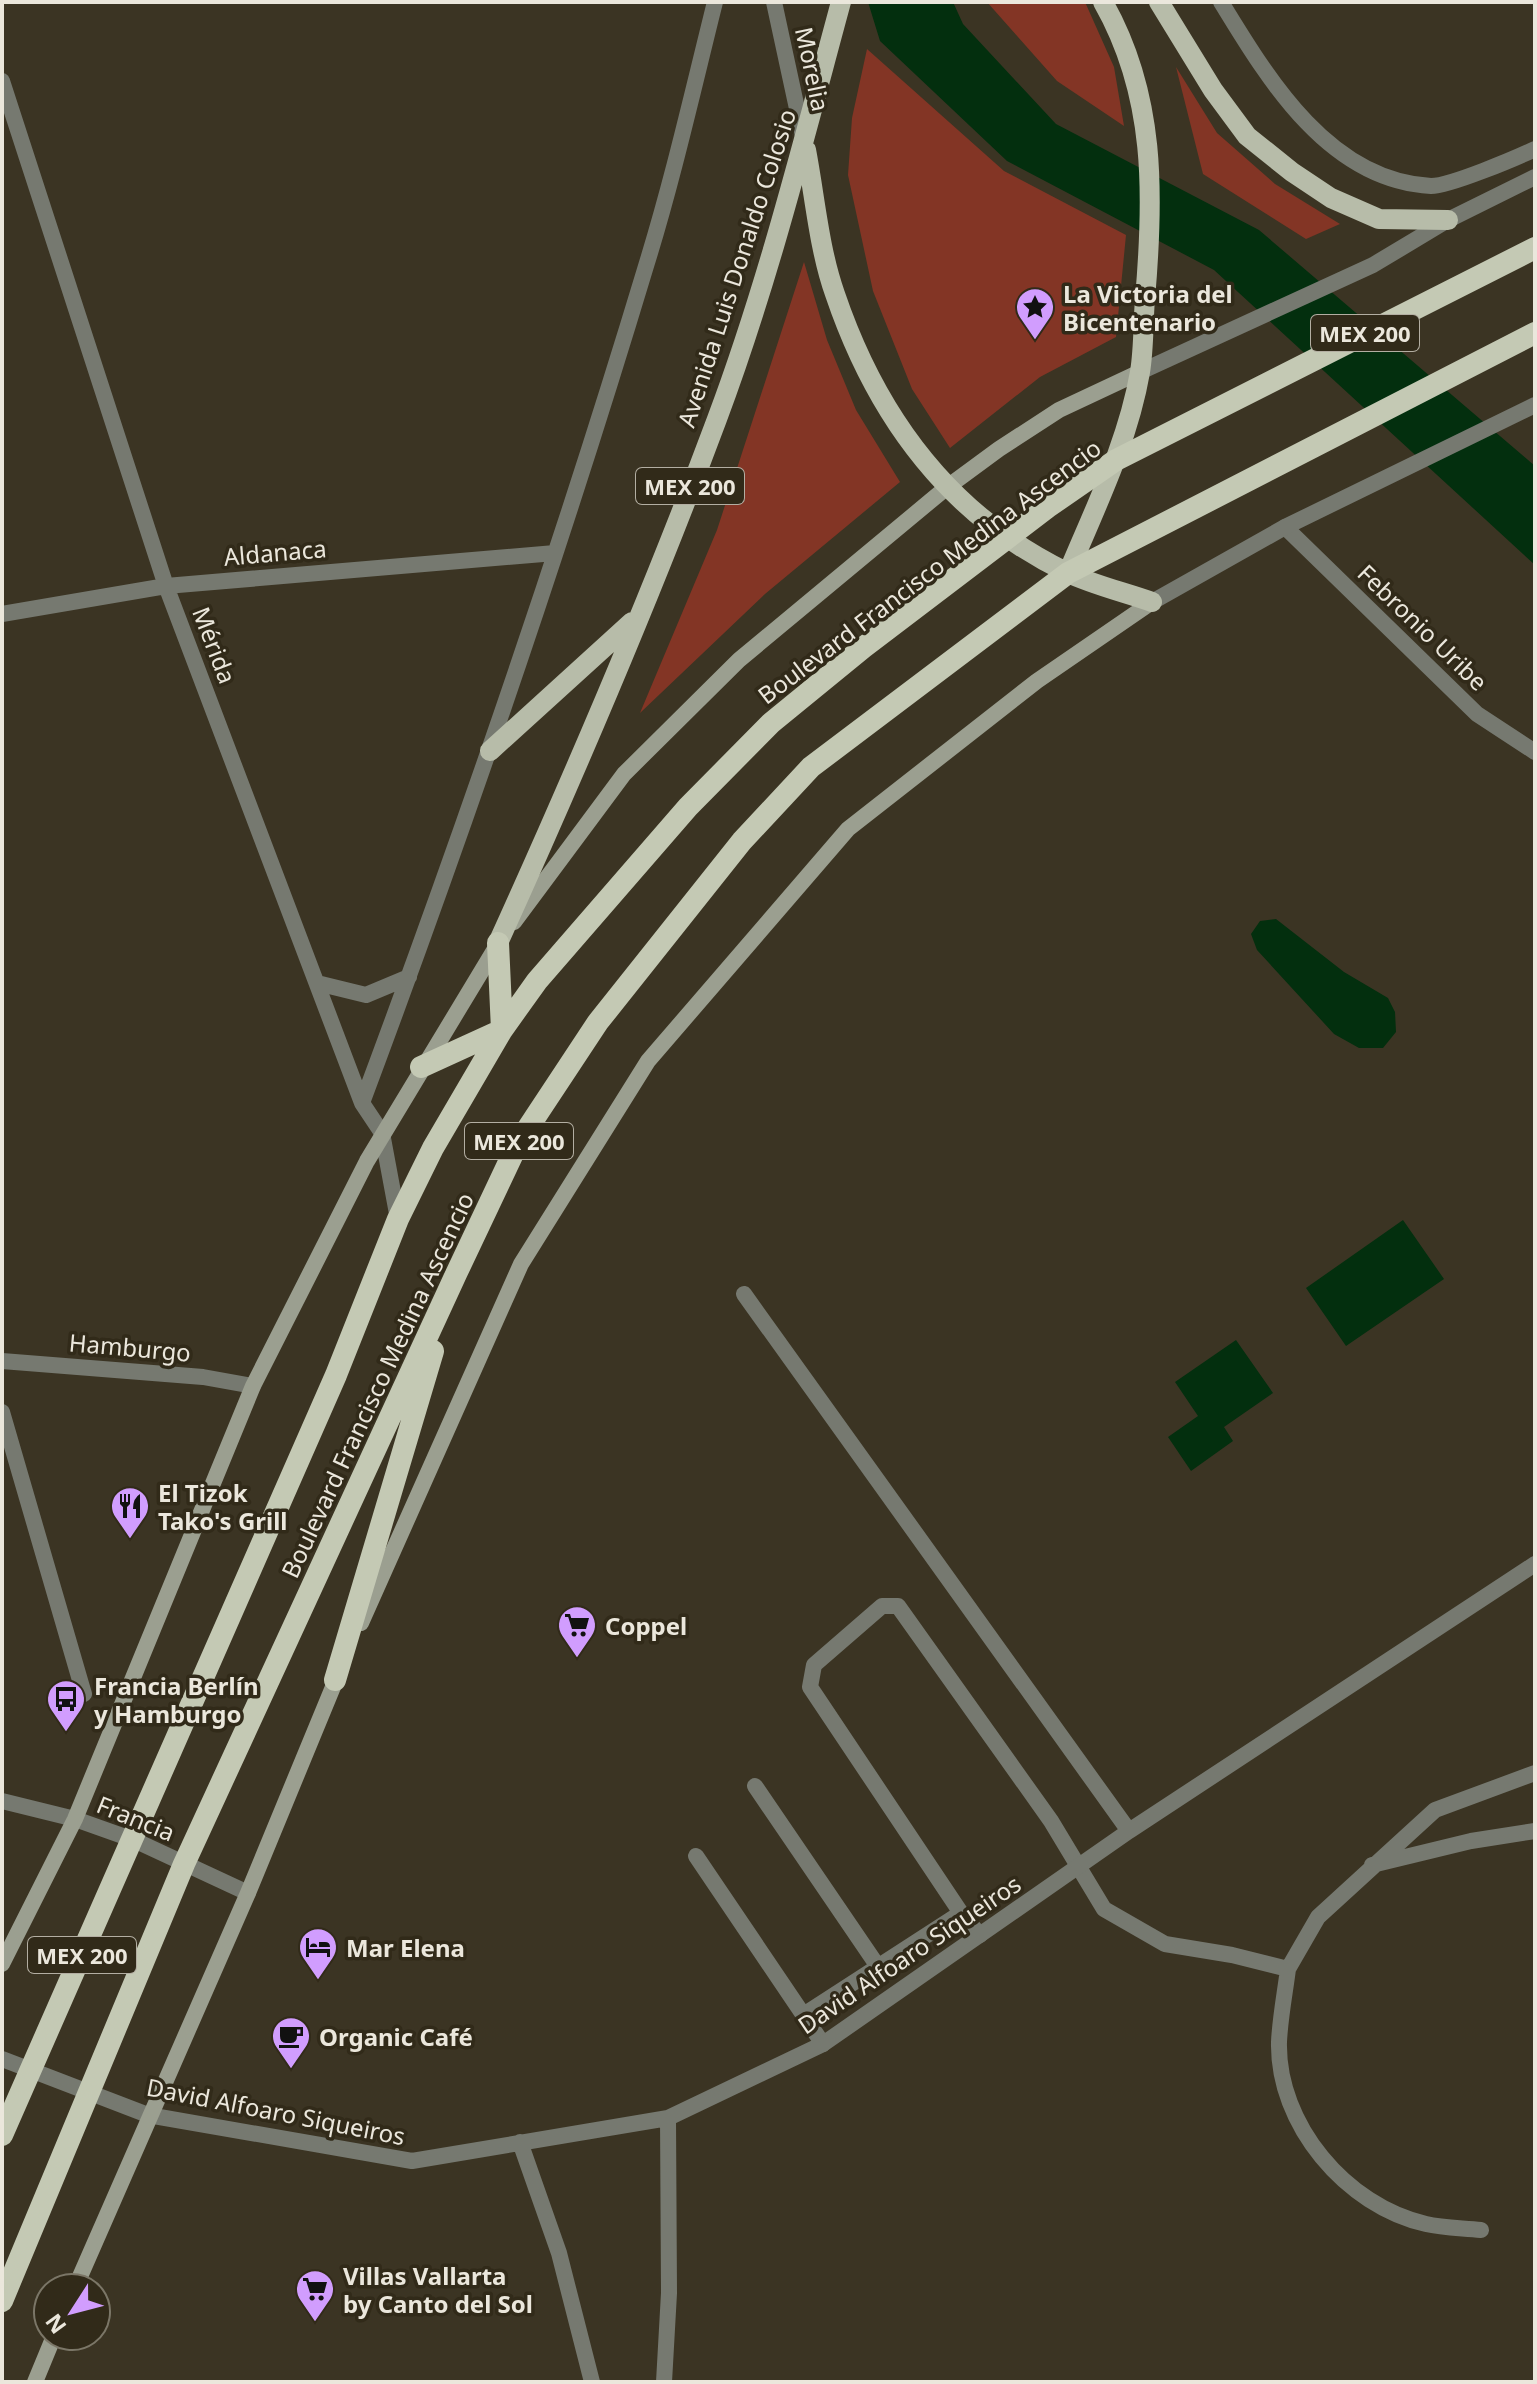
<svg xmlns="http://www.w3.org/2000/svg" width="1537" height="2384" font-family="'Noto Sans',sans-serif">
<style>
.green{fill:#833525}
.water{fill:#032f0e}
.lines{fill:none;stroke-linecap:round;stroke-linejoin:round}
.service{stroke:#767970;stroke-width:16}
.pedestrian{stroke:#767970;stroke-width:16}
.minor{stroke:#767970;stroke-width:16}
.tertiary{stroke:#767970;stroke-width:16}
.secondary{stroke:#9b9f90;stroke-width:16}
.primary{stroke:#b7bca9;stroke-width:20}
.trunk{stroke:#c4c9b4;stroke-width:22}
.labels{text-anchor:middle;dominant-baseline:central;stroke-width:7;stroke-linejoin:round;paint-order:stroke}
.shield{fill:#312a19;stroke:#b3aea2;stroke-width:2}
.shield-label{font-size:22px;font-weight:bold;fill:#ebe7dc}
.street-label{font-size:24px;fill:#ebe7dc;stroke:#312a19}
.poi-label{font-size:24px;font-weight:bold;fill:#ebe7dc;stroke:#312a19;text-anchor:start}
</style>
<rect width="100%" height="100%" fill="#3b3423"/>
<!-- green -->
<path class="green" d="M987,2h98l29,65 10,59 -67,-45z
M867,49l137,122 122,64 -10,102 -76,40 -90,71 -38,-59 -39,-98 -25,-116 4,-57z
M1176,67l41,66 58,51 65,40 -34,15 -103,-65z
M804,262l23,78 29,70 44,72 -135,112 -125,119 77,-183z"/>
<!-- water -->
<path class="water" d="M868,2h85l10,22 93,100 203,106 276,236v99l-321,-295 -207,-109 -127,-120z
M1276,919l68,53 44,26 7,14 1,20 -13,16h-24l-25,-14 -77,-84 -6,-16 9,-13z
M1403,1220l41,59 -98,67 -40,-58z
M1236,1340l37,53 -49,34 9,14 -42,30 -23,-34 30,-21 -23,-34z"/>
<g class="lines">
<!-- service -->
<path class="service" d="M755,1786l124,182
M696,1856l127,188
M1372,1865l99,-24 64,-10
M961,1913l19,22
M1288,1969l30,-52 117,-107 100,-37
M805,2014l156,-101 -151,-226 4,-22 68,-59h16l153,215 53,88 61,35 67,11 56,14c-3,24 -8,49 -9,73 -2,82 67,164 147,182 17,4 37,4 55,6"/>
<!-- pedestrian -->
<path class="pedestrian" d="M2,1412l82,282"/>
<!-- minor -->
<path class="minor" d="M774,2l30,139
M1221,2c47,77 108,179 210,184 19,0 85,-28 104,-37
M2,81l164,505 196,517 20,30 16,86
M1285,527l192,187 58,38
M2,614l164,-28 389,-33
M317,983l49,12 43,-18
M362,1103c103,-276 199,-555 284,-837 27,-87 47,-176 69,-264
M744,1294l385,537
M2,1361l201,16 50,9
M2,1801l73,18 59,21 114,53
M2,2059l146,56 264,46 256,-43 155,-74 306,-213 406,-267
M520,2142l39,111 33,129
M664,2382l5,-89 -1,-175"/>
<!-- tertiary -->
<path class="tertiary" d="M1140,372l233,-107 75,-45 87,-43
M1152,602l133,-75 250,-122"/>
<!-- secondary -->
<path class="secondary" d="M514,922l110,-148 115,-114 207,-172 53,-39 60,-39 81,-38
M361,1623l160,-359 127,-203 200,-232 189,-148 115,-79
M2,1964l73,-145 178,-433 114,-225 131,-217
M75,2288l173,-395 92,-223
M35,2382l19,-46"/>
<!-- primary -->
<path class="primary" d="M1159,2l54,88 34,46 45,36 39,26 48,21 69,1
M806,150c9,47 13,99 29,144 41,121 114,221 231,278 27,13 58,20 86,30
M1068,573c27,-65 60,-131 72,-201 4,-24 3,-49 5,-73 9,-104 11,-204 -42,-297
M490,751l142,-129
M498,943c78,-172 153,-347 219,-524 51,-136 86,-277 124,-417"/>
<!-- trunk -->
<path class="trunk" d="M498,943l4,87
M421,1067l81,-37
M335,1680l98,-329
M2,2135l334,-760 62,-156 35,-71 69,-118 35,-49 151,-174 83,-84 93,-76 184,-140 68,-47 419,-212
M2,2301l182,-437 273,-592 61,-129 80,-121 144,-181 69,-74 257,-194 467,-240"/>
</g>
<!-- icons -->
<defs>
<g id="sight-pin" transform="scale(2)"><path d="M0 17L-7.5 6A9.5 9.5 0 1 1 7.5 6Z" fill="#d19dfe" stroke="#312a19"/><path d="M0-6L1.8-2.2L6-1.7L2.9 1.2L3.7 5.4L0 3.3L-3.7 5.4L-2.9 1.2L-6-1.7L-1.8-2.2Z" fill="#111"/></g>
<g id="restaurant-pin" transform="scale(2)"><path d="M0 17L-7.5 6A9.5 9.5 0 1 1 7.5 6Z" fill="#d19dfe" stroke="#312a19"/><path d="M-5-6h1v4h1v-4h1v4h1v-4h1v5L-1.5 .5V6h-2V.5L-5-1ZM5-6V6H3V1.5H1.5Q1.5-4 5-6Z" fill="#111"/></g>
<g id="supermarket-pin" transform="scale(2)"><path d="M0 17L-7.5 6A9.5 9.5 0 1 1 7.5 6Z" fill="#d19dfe" stroke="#312a19"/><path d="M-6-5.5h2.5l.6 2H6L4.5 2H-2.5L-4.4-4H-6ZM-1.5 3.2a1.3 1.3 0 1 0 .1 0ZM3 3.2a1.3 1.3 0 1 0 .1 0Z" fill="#111"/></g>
<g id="bus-pin" transform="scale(2)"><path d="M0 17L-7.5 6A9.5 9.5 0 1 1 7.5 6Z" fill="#d19dfe" stroke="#312a19"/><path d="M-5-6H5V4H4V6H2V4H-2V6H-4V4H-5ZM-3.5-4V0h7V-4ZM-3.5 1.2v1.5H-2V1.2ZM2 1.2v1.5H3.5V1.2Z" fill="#111"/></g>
<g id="hotel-pin" transform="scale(2)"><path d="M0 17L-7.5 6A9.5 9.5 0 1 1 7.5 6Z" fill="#d19dfe" stroke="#312a19"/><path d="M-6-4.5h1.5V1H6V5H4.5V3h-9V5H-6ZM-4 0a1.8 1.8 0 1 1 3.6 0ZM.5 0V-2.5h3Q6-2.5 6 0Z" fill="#111"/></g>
<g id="cafe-pin" transform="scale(2)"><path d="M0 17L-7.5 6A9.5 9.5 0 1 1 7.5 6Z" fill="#d19dfe" stroke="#312a19"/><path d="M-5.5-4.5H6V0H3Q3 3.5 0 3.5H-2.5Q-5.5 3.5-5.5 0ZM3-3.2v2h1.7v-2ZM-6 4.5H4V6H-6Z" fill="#111"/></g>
</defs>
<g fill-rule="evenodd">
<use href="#sight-pin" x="1035" y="307"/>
<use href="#restaurant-pin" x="130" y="1506"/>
<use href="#supermarket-pin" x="577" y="1625"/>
<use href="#bus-pin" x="66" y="1699"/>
<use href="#hotel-pin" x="318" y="1947"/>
<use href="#cafe-pin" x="291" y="2036"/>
<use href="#supermarket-pin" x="315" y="2289"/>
</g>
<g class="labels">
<!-- shield labels -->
<g class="shield">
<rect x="1311" y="315" width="108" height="36" rx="6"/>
<rect x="636" y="468" width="108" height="36" rx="6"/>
<rect x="465" y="1123" width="108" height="36" rx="6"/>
<rect x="28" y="1937" width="108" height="36" rx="6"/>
</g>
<g class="shield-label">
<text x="1365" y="333">MEX 200</text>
<text x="690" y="486">MEX 200</text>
<text x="519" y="1141">MEX 200</text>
<text x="82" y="1955">MEX 200</text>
</g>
<!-- street labels -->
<g class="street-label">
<text transform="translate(813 69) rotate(78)">Morelia</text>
<text transform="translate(736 268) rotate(-72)">Avenida Luis Donaldo Colosio</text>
<text transform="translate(275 552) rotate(-5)">Aldanaca</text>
<text transform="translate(929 571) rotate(-37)">Boulevard Francisco Medina Ascencio</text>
<text transform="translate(1423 627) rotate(44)">Febronio Uribe</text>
<text transform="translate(215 645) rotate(69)">Mérida</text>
<text transform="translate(130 1347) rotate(5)">Hamburgo</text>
<text transform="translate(377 1385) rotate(-65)">Boulevard Francisco Medina Ascencio</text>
<text transform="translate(136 1818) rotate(22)">Francia</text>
<text transform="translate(909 1954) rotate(-34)">David Alfoaro Siqueiros</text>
<text transform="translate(276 2111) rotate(11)">David Alfoaro Siqueiros</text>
</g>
<!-- poi labels -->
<g class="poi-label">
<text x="1063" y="293">La Victoria del<tspan x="1063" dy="28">Bicentenario</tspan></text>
<text x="158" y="1492">El Tizok<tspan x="158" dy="28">Tako's Grill</tspan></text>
<text x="605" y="1625">Coppel</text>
<text x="94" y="1685">Francia Berlín<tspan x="94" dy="28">y Hamburgo</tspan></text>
<text x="346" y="1947">Mar Elena</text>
<text x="319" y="2036">Organic Café</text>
<text x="343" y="2275">Villas Vallarta<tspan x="343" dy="28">by Canto del Sol</tspan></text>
</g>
</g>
<!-- border -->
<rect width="1537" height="2384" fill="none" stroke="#ebe7dc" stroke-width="8"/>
<!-- north arrow -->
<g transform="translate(72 2312) rotate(234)"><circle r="38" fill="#312a19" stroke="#7b7667" stroke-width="2"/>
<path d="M0-6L14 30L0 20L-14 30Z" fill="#d19dfe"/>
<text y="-12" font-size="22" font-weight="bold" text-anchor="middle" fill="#ebe7dc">N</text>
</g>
</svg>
